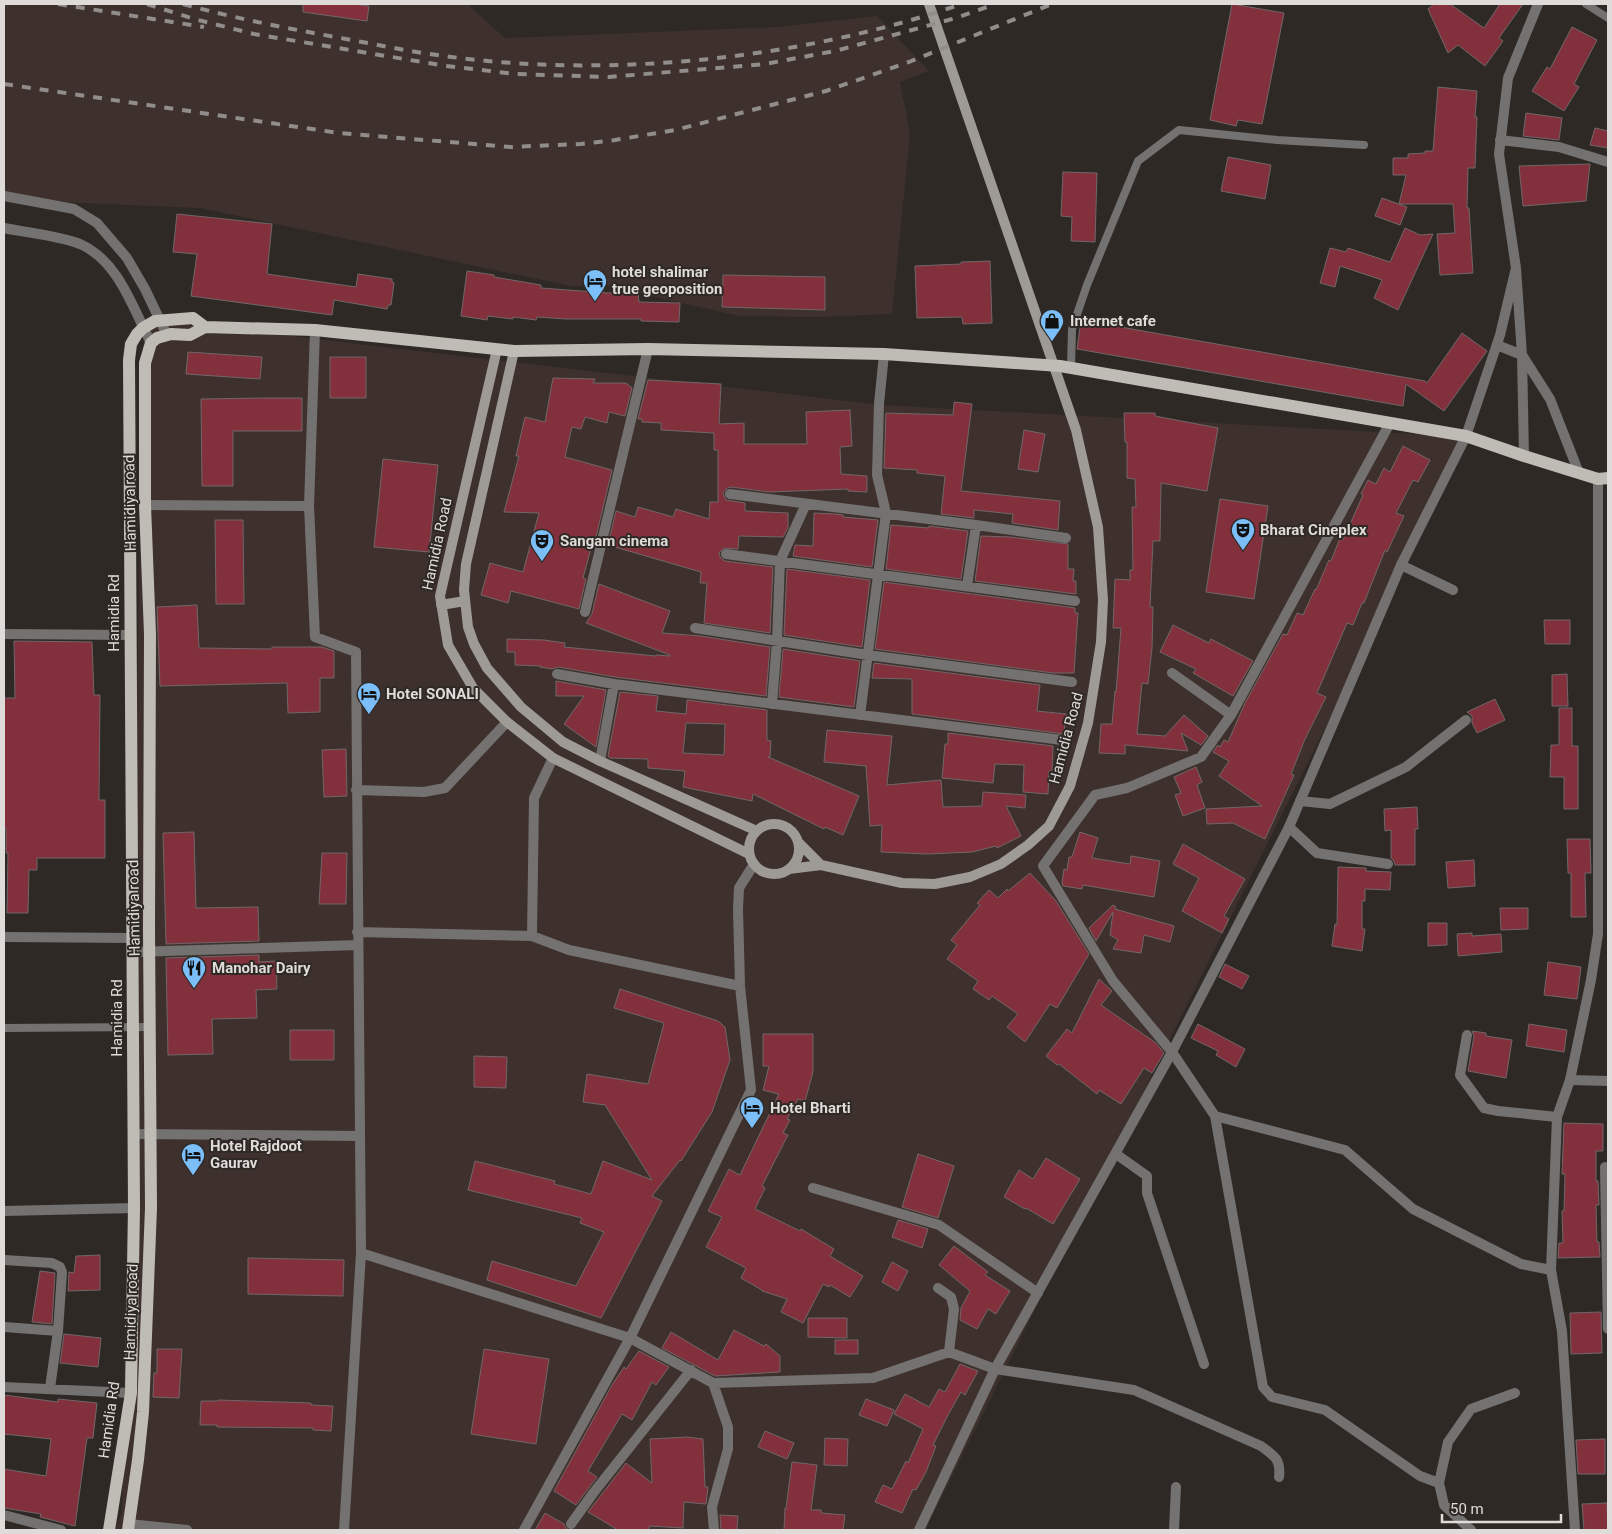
<svg xmlns="http://www.w3.org/2000/svg" width="1612" height="1534" font-family="Roboto,sans-serif">
<style>
.built{fill:#3e312d}
.building{fill:#83303d;stroke:#706768;fill-rule:evenodd}
.lines{fill:none;stroke-linecap:round;stroke-linejoin:round}
.service{stroke:#747270;stroke-width:8}
.minor{stroke:#747270;stroke-width:10}
.tertiary{stroke:#747270;stroke-width:10}
.secondary{stroke:#9e9b97;stroke-width:10}
.primary{stroke:#bfbbb5;stroke-width:12}
.rail{stroke:#918d8a;stroke-width:4;stroke-dasharray:9 9;stroke-linecap:butt}
.labels{text-anchor:middle;dominant-baseline:central;stroke-width:4;stroke-linejoin:round;paint-order:stroke}
.poi-label{font-size:15px;font-weight:bold;fill:#dfdbd9;stroke:#2f2926;text-anchor:start}
.street-label{font-size:15px;fill:#dfdbd9;stroke:#2f2926}
</style>
<rect width="100%" height="100%" fill="#2f2926"/>
<!-- built -->
<path class="built" d="M4,4h463l38,34 273,-11 99,-11 52,55 -29,11 10,52 -18,180 -72,3 -80,-1 -76,-17 -47,-13h-46l-371,-78 -117,-5 -79,-6z
M144,319l737,86 589,32 -545,1093h-810l7,-18z"/>
<!-- building -->
<path class="building" d="M303,4h51l15,2 -2,15 -64,-9z
M1232,4l52,9 -22,111 -24,-4 -2,6 -26,-6z
M1434,4h16l34,24 16,-24h23l-24,34 4,3 -18,25 -27,-21 -10,8 -20,-44z
M1572,27l25,13 -23,44 5,3 -15,24 -32,-20 15,-24 3,2z
M1438,87l39,4 -2,26h2l-2,51h-7l-1,40h2l4,65 -33,2 -3,-41 18,-1 -2,-29h-54l7,-29h-13v-17h15v-4l17,-1v-2h8z
M1526,113l36,5 -3,22 -36,-4z
M1595,128l13,3v17l-18,-3z
M1228,157l43,8 -6,34 -44,-8z
M1590,164l-4,37 -63,5 -4,-40z
M1063,172l34,1 -2,69 -24,-1 1,-24 -11,-1z
M1382,198l25,9 -7,18 -25,-9z
M177,214l95,10 -5,50 89,13 2,-13 34,5v3l2,1 -3,22h-3l-1,4 -53,-9 -2,15 -141,-19 6,-42 -24,-2z
M1405,228l15,7 13,-1 -35,76 -24,-12 8,-18 -42,-14 -5,21 -15,-4 10,-35 16,4 2,-4 42,14z
M990,261l2,62 -29,1 -1,-7 -45,1 -2,-52 46,-2v-2z
M467,271l27,4v2l47,8v3l67,5 30,-1 1,10 41,1 -1,19 -38,-1v-2h-75l-29,-2 -1,3 -23,-3v2l-25,-3 -1,4 -26,-4z
M723,275l102,2v33l-103,-3z
M1081,320l344,61 2,2 35,-50 25,18 -43,60 -38,-27 -3,22 -326,-57z
M188,352l74,5 -2,22 -74,-5z
M330,357h36v41h-36z
M553,378l42,1 -2,4h33l6,5 -7,28 -16,-4 -2,11 -22,-6 -4,12 -9,-2 -7,30 47,13 -17,71h-2l-10,37 3,1 -7,30 -68,-18 -3,12 -27,-8 9,-32 33,9 16,-59 -35,-1 15,-56h-3l9,-39 20,5z
M648,380l73,4 -2,40 25,-1v21h63l-1,-32 44,-2 2,36 -12,1 1,27 26,2v16l-19,-1v-2l-79,3 -38,-5 -4,1 -4,5 3,7 19,3v8l43,2v15l-5,9 -44,-1 -1,13 -14,-1 -5,5 1,4 5,4 48,6 -3,66 -66,-10 3,-40h-7l1,-11 -93,-27 8,-34 19,6 3,-10 35,10 3,-8 33,10 1,-17h8v-52h-4v-17l-53,-3v-7l-19,-1v-3h-4z
M263,398h39v33h-69v55h-31l-1,-87z
M954,402l18,2 -11,87 99,10 -2,29 -46,-7 1,-9 -39,-4v8l-33,-4 4,-38 -28,-3v-3l-33,-2 2,-55 67,2z
M1124,413h31v3l63,12 -11,63 -46,-8 -1,58h-7l-3,66h3l-1,41 -4,36 -6,-1 -5,51 28,2 19,-21 24,21 -7,9 -20,-12 7,18 -63,-6v9l-26,-1 2,-29h11l3,-33 1,1 5,-64h-8l2,-49 15,1v-10h3l-1,-63h4l-1,-28 -8,-1v-36h-2z
M1024,430l21,4 -7,38 -20,-3z
M1403,446l27,14 -12,22 -5,-2 -17,33 8,3 -17,36 -2,-2 -21,53h-2l-9,22 -6,-2 -30,70 9,4 -21,42 -14,35 3,1 -29,64 -32,-16 -26,1 -1,-15 56,-3 -43,-30 10,-15 -16,-9 5,-7 2,2 4,-7 4,2 17,-39 38,-69 4,1 10,-22 6,2 12,-26 1,1 13,-30 2,1 9,-23 3,2 20,-45 -2,-1 7,-14 8,4 8,-16 6,4z
M383,459l55,6 -9,87 -55,-5z
M1220,499l48,7 -14,93 -48,-7z
M814,513l21,1 8,1v2l35,3 -6,47 -79,-11 2,-11 18,1z
M215,520h28l1,84h-28z
M891,525l38,3v-2l39,5 -7,48 -75,-10z
M981,536l29,1 58,7v25h6l-1,12h3v13l-101,-13z
M787,569l83,11 -8,67 -78,-12z
M884,582l191,26v5h3l-4,60h-21l-178,-24z
M599,584l71,27 -8,22 39,3 69,11 -4,49 -151,-19 -57,-10 -6,2 -12,-2 1,-1 -26,-1v-13h-8v-13l37,1 21,3 -1,4 92,9v-1l14,1v-1l-84,-32 6,-9z
M197,605l2,43 73,1v-2h50l12,4v27h-14v34l-32,1 -1,-30 -127,3 -3,-79z
M1544,620h26v24h-25z
M1173,625l36,18 2,-4 42,22 -20,35 -40,-23 3,-4 -36,-17z
M14,641l78,1 2,53h6l-1,105h6v58h-68v12h-8l-1,43h-21l1,-60h-2v-25h-2v-130h11z
M783,649l77,12 -6,46 -75,-10z
M874,663l166,22 -3,26 29,3 -2,20 -152,-20v-35l-40,-1z
M1567,674l1,32h-16v-31z
M556,681l50,9 -10,57 -32,-23 20,-28h-28z
M620,692l38,4 -2,15 30,3 1,-14 80,10v30l4,1 -1,16h-2l91,39 -16,39 -18,-8 -1,2 -71,-35 -1,7 -69,-14 2,-16 -37,-3v-9l-38,-1 -2,-2zM686,723l39,1 -1,31 -41,-2z
M1495,699l10,21 -28,13 -5,-10v-7l-5,-4z
M1559,708h13v38h6v63h-14v-32h-14l1,-32h8z
M827,730l65,6 -5,49 54,-5 2,27 39,-1 1,-14 43,3 -1,13 -19,-2 15,30 -24,12 -1,-2 -24,6 -45,2 -46,-2 1,-27 -12,1 -4,-60 -42,-4z
M948,733l105,13 -1,25h-3l-1,23 -25,-2 1,-27 -29,-1 -2,19 -51,-5 3,-34h3z
M346,749l1,47 -23,1 -2,-47z
M1196,767l6,15 -5,3 8,23 -22,8 -8,-21 6,-2 -7,-16z
M1417,807l1,22h-3v36h-20l-1,-4 -3,-3v-28l-6,1 -1,-22z
M194,832l2,76 62,-1 1,34 -93,3 -3,-111z
M1080,832l18,6 -6,20 38,6 1,-8 29,5 -6,36 -71,-12 -1,4 -19,-3 -1,-3 2,-14 3,1 2,-13h3z
M1567,839h23l1,34h-6l1,44h-15v-44h-3z
M1183,844l62,35 -21,37 5,3 -7,14 -40,-22 17,-33 -26,-14z
M322,853h25l-1,51h-27z
M1474,860l1,26 -27,2 -2,-26z
M1338,867l28,1v3l25,1 -1,18 -25,-1v12h-3v28h3l-3,22 -30,-5 3,-22 2,1z
M1030,873l26,28 33,53 -32,54 -7,-4 -25,38 -18,-15 11,-13 -26,-18 -3,4 -16,-11 5,-8 -31,-22 10,-14 -6,-5 29,-35 -3,-2 12,-13 9,8 9,-9 1,2z
M1113,905l3,2 -1,2 59,17 -4,16 -26,-7 -3,18 -28,-4 5,-9 -8,-5 3,-23 -17,29 -7,-13z
M1500,908h28v21l-27,1z
M1428,923h19v22l-19,1z
M1472,933v3l29,-2 1,18 -44,4 -1,-22z
M259,955v7l17,-1 1,28 -21,1 1,28 -45,1 1,35 -45,1 -2,-97z
M1548,962l33,5 -4,32 -33,-4z
M1225,964l24,12 -7,13 -23,-12z
M1099,979l13,12 -11,14 55,38 8,10 -12,20 -8,-5 -23,36 -22,-14 -2,4 -38,-30 -2,1 -11,-9 21,-27 5,4z
M620,989l98,32 7,6 5,33 -18,52 -31,49 -1,-1 -28,36 10,5 -61,117 -114,-38 5,-19 84,25 28,-54 -24,-9 2,-5 -114,-28 7,-29 80,20 -1,3 37,10 12,-33 49,19 -47,-75 -22,-3 4,-28 61,10 16,-61 -50,-15z
M1198,1024l47,25 -9,18 -20,-12 2,-4 -27,-13z
M1529,1024l38,6 -3,22 -38,-6z
M290,1030h44v30h-44z
M1472,1031l14,2v3l26,4 -6,38 -38,-7 6,-35z
M763,1034h50v38l-8,29 -7,-2 -11,20 3,1 -7,13 5,2 -26,51 3,2 -10,21 45,22 1,-2 33,20 -4,7 33,20 -13,21 -20,-12 -1,2 -6,-3 -20,39 -22,-11 6,-13 -25,-8v-1l-21,-12 5,-10 -40,-21 16,-30 -14,-6 21,-42 11,6 39,-81 -16,-4 6,-24h-6z
M474,1056l33,1 -1,31 -32,-1z
M1564,1123l39,1v27h-7v30h2l1,24h-3l1,37h2l1,15 -42,1 1,-15h4l-1,-32h2l1,-37h-3z
M918,1154l36,12 -16,52 -36,-11z
M1046,1158l34,21 -27,45 -27,-16 -1,1 -21,-12 15,-27 14,9z
M898,1220l30,9 -6,19 -30,-11z
M954,1246l34,26 -3,3 25,16 -14,23 -8,-5 -11,20 -17,-9 1,-12 9,-17 -31,-26z
M100,1255v35l-32,1 1,-19 5,1 2,-17z
M248,1258l96,2 -1,36 -95,-2z
M892,1262l16,9 -10,20 -16,-9z
M40,1271l15,2 -3,51 -20,-2z
M1601,1312l1,41 -31,1 -1,-41z
M808,1318h39v20l-39,-1z
M734,1330l30,16 2,-2 14,12v16l-65,4 -53,-28 9,-16 47,28z
M64,1334l37,4 -3,29 -38,-4z
M835,1340h23v14h-23z
M157,1349h25l-3,49 -26,-1 1,-24h3z
M484,1349l65,10 -13,85 -65,-10z
M639,1351l30,16 -13,18 -4,-3 -20,38 -10,-6 -34,57 9,6 -21,28 -22,-14 58,-106 12,-18 2,2z
M960,1364l18,7 -13,24 -4,-3 -13,23 -15,30 3,1 -10,26 -10,18 -3,-1 -11,24 -27,-11 8,-17 9,4 14,-28 2,2 15,-34 -29,-15 11,-20 24,13 10,-18 6,3z
M4,1395l54,7v-3l39,4 -4,35h-6l-12,88 -35,-9 1,-3 -37,-6v-39l42,7 5,-37 -47,-5z
M866,1399l28,11 -7,16 -28,-11z
M218,1400l93,3v2l22,1 -2,25 -18,-1v-2l-96,-1v-2h-17l1,-24h17z
M765,1431l29,12 -7,16 -29,-12z
M687,1437l16,2 2,48h3l-2,17 -22,-2 -1,26 -33,-2 -2,4h-30l-30,-18 38,-49 26,20 -2,-44z
M825,1438l23,1 -1,27 -23,-1z
M1605,1439v35h-27l-2,-34z
M792,1462l25,3 -6,45h10v3l24,2 -2,15h-59l1,-22 1,1z
M1607,1503l1,27h-24l-2,-26z
M545,1513l19,11 1,3 4,3h-34z
M720,1515l18,1 -1,14h-16z"/>
<g class="lines">
<!-- service -->
<path class="service" d="M1586,4l22,14
M1071,368l1,-39 15,-44 51,-124 41,-31 98,10 87,5
M4,1028l146,-1"/>
<!-- minor -->
<path class="minor" d="M1500,140l59,7 49,15
M4,196l70,13 23,14 30,35 18,31 22,46
M4,228c24,5 53,7 76,16 39,17 53,65 71,99
M315,330l-6,176 6,131 41,15 5,601 -17,277
M1390,423l-159,292 -30,42 -74,31 -32,7 -52,71 70,115 59,71 43,64 48,271 9,10 53,13 95,66 19,7
M730,494l246,31 90,13
M145,505l164,1
M726,554l349,47
M1401,565l52,25
M967,586l9,-61
M585,612l63,-263
M695,628l173,27 204,27
M4,634l127,1
M1172,673l59,42
M557,674l57,10 448,56
M772,704l5,-63 3,-80 26,-57
M860,715l26,-202 -9,-38 2,-71 5,-50
M600,761l14,-77
M356,790l68,2 21,-4 62,-66
M1300,801l30,3 76,-37 60,-47
M1289,827l28,26 71,11
M357,932l175,4 37,14 171,36
M532,936l2,-138 19,-40
M4,937l129,1
M133,952l225,-7
M1467,1035l-7,40 24,33 14,3 59,6
M1570,1080l38,1
M1215,1116l130,34 68,59 108,55 30,6
M134,1134l226,2
M1116,1154l31,22v17l57,171
M1605,1167l3,162
M813,1188l126,37 99,68
M4,1211l130,-3
M361,1253l269,85 83,45 160,-5 76,-26 46,17 139,21 127,56c14,10 20,14 18,31
M4,1260l48,3 8,4 2,5 -4,59 -8,57
M938,1288l13,9 3,12 -5,43
M4,1327l54,4
M713,1383l15,44v22l-16,58 2,23
M4,1387l127,6
M4,1515l57,15
M129,1524l58,6
M571,1524l23,-32 97,-122
M524,1530l106,-192 121,-248 -11,-104 -2,-77 1,-21 15,-24
M1174,1530l2,-43
M1471,1530l-27,-25 -5,-22 9,-41 23,-33 44,-16"/>
<!-- tertiary -->
<path class="tertiary" d="M1497,345l25,10 28,44 29,74
M1524,456l-2,-101 -6,-87 -17,-114 9,-76 30,-74
M919,1530l76,-161 177,-317 117,-225 112,-262 65,-129 34,-101 16,-67
M1575,1530l-13,-199 -11,-61 6,-153 13,-37 21,-100 7,-46v-455"/>
<!-- secondary -->
<path class="secondary" d="M497,349l-57,247 8,49 25,43 34,34 46,36 196,96
M514,351l-48,213 -2,26 4,37 6,17 13,24 34,39 42,35 37,19 157,70
M441,605l24,-4
M749 849a25 25 0 1 1 50 0a25 25 0 1 1-50 0Z
M821,865l81,18 33,1 35,-7 31,-13 27,-19 21,-19 21,-40 18,-63 13,-81 2,-42 -5,-73 -22,-97 -147,-426
M789,869l32,-4 -22,-22"/>
<!-- primary -->
<path class="primary" d="M109,1530l22,-137 3,-185 -5,-848 2,-16 6,-10 6,-6 12,-7 38,-3 12,9 110,3 199,21 134,-2 236,5 176,12 406,70 58,20 74,23 10,-1
M128,1530l10,-70 5,-48 8,-204 -2,-279 1,-295 -5,-129v-142l6,-20 6,-5 14,-4 19,1 15,-8"/>
<!-- rail -->
<path class="rail" d="M58,4l146,23
M147,4l47,15 60,15 192,32 70,8 93,3 156,-13 70,-13 121,-33 39,-14
M183,4c54,15 108,25 163,35 33,6 66,13 98,17 168,23 358,3 518,-52
M4,84l335,49 171,14 71,-3 34,-4 60,-10 151,-39 83,-29 143,-58"/>
</g>
<!-- icons -->
<defs>
<g id="hotel-pin" transform="scale(1.25)"><path d="M0 17L-7.5 6A9.5 9.5 0 1 1 7.5 6Z" fill="#7bbef8" stroke="#2f2926"/><path d="M-6-4.5h1.5V1H6V5H4.5V3h-9V5H-6ZM-4 0a1.8 1.8 0 1 1 3.6 0ZM.5 0V-2.5h3Q6-2.5 6 0Z" fill="#111"/></g>
<g id="shop-pin" transform="scale(1.25)"><path d="M0 17L-7.5 6A9.5 9.5 0 1 1 7.5 6Z" fill="#7bbef8" stroke="#2f2926"/><path d="M-5-2.5h2.3a2.7 3.5 0 0 1 5.4 0H5L5.5 6h-11ZM-1.5-2.5h3a1.5 2.3 0 0 0-3 0Z" fill="#111"/></g>
<g id="theatre-pin" transform="scale(1.25)"><path d="M0 17L-7.5 6A9.5 9.5 0 1 1 7.5 6Z" fill="#7bbef8" stroke="#2f2926"/><path d="M-5-5.5Q0-4 5-5.5V0Q5 5 0 6Q-5 5-5 0ZM-3.3-2.5H-1v1.5H-3.3ZM1-2.5H3.3v1.5H1ZM-2.8 1Q0 5.5 2.8 1Z" fill="#111"/></g>
<g id="restaurant-pin" transform="scale(1.25)"><path d="M0 17L-7.5 6A9.5 9.5 0 1 1 7.5 6Z" fill="#7bbef8" stroke="#2f2926"/><path d="M-5-6h1v4h1v-4h1v4h1v-4h1v5L-1.5 .5V6h-2V.5L-5-1ZM5-6V6H3V1.5H1.5Q1.5-4 5-6Z" fill="#111"/></g>
</defs>
<g fill-rule="evenodd">
<use href="#hotel-pin" x="595" y="281"/>
<use href="#shop-pin" x="1052" y="321"/>
<use href="#theatre-pin" x="1243" y="530"/>
<use href="#theatre-pin" x="542" y="541"/>
<use href="#hotel-pin" x="369" y="694"/>
<use href="#restaurant-pin" x="194" y="968"/>
<use href="#hotel-pin" x="752" y="1108"/>
<use href="#hotel-pin" x="193" y="1155"/>
</g>
<g class="labels">
<!-- poi labels -->
<g class="poi-label">
<text x="612" y="272">hotel shalimar<tspan x="612" dy="17">true geoposition</tspan></text>
<text x="1070" y="321">Internet cafe</text>
<text x="1260" y="530">Bharat Cineplex</text>
<text x="560" y="541">Sangam cinema</text>
<text x="386" y="694">Hotel SONALI</text>
<text x="212" y="968">Manohar Dairy</text>
<text x="770" y="1108">Hotel Bharti</text>
<text x="210" y="1146">Hotel Rajdoot<tspan x="210" dy="17">Gaurav</tspan></text>
</g>
<!-- street labels -->
<g class="street-label">
<text transform="translate(130 503) rotate(-91)">Hamidiya road</text>
<text transform="translate(437 544) rotate(-78)">Hamidia Road</text>
<text transform="translate(114 613) rotate(-90)">Hamidia Rd</text>
<text transform="translate(1066 738) rotate(-75)">Hamidia Road</text>
<text transform="translate(134 908) rotate(-91)">Hamidiya road</text>
<text transform="translate(117 1018) rotate(-90)">Hamidia Rd</text>
<text transform="translate(131 1312) rotate(-88)">Hamidiya road</text>
<text transform="translate(109 1420) rotate(-82)">Hamidia Rd</text>
</g>
</g>
<!-- border -->
<rect width="1612" height="1534" fill="none" stroke="#dfdbd9" stroke-width="10"/>
<!-- scale -->
<path d="M1442 1514v8h119v-8" fill="none" stroke="#dfdbd9" stroke-width="2.5"/>
<text x="1450" y="1514" font-size="15" fill="#dfdbd9" stroke="#2f2926" stroke-width="4" paint-order="stroke">50 m</text>
</svg>
